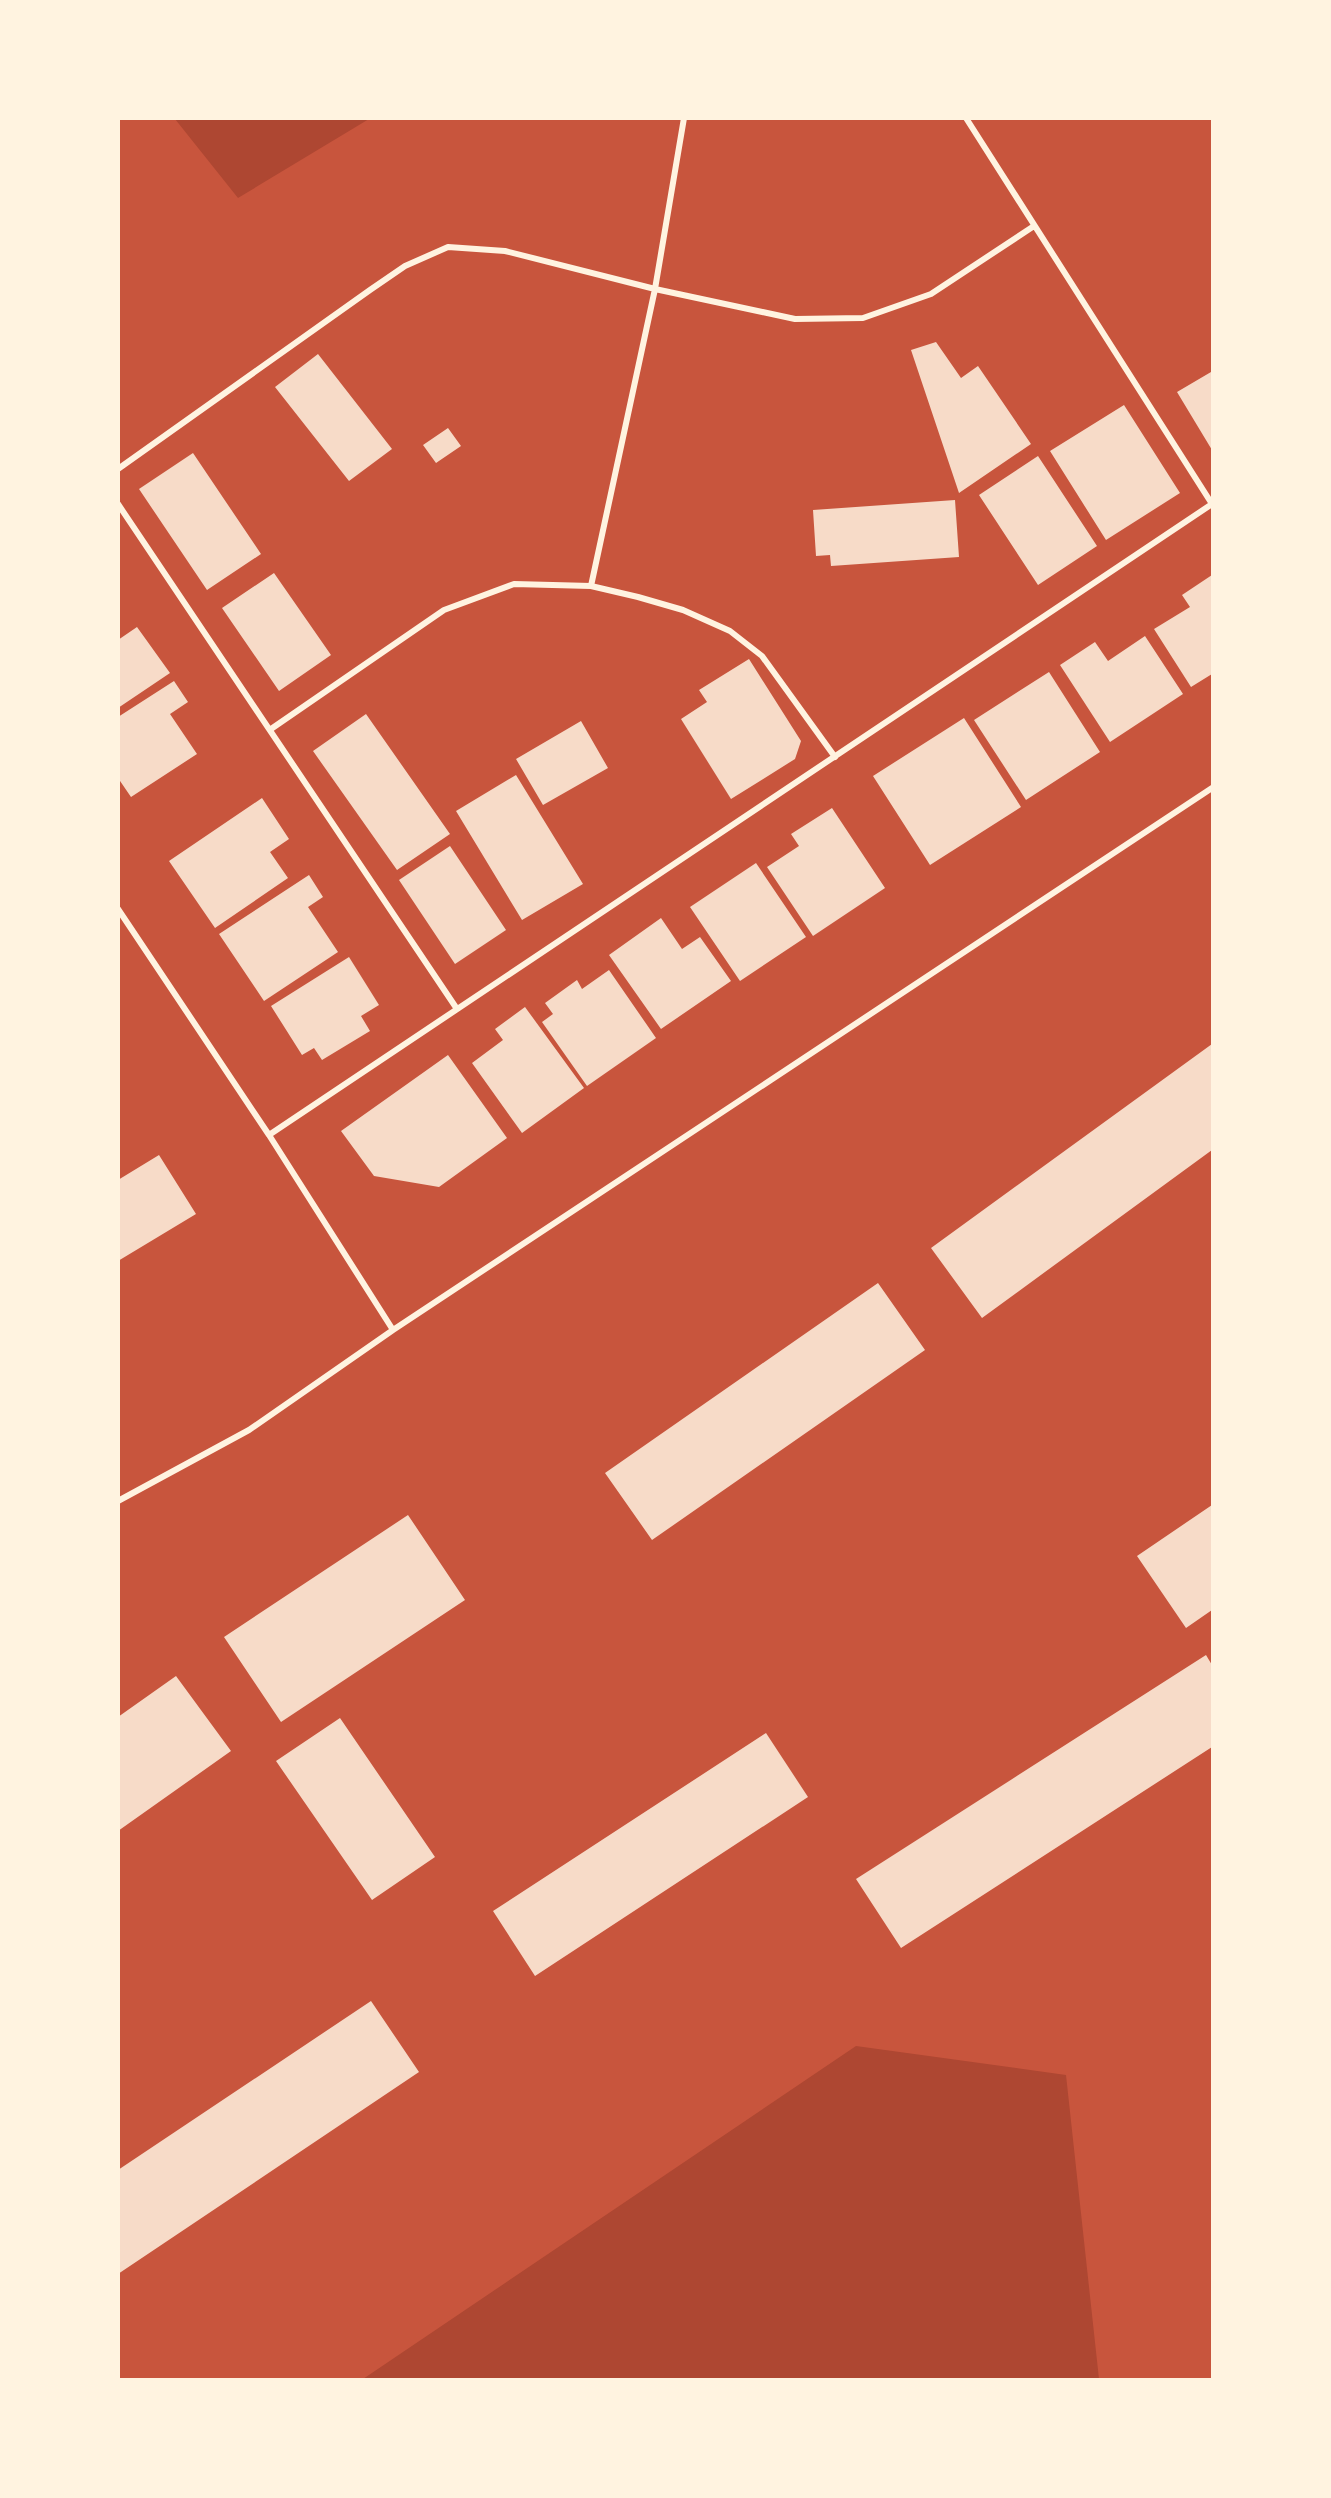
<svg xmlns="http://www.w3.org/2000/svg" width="1331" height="2498" font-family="'Open Sans',sans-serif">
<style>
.green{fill:#ae4732}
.building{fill:#f7dbc8}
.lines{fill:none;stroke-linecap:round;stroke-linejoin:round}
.minor{stroke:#fff3e0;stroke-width:6}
</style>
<rect width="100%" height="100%" fill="#c8553d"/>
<!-- green -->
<path class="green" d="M175,119h194l-131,79z
M856,2046l210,29 33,304h-736z"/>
<!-- building -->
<path class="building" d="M936,342l25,36 17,-12 53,78 -72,49 -48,-143z
M318,354l74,95 -43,32 -74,-94z
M1211,372l1,2v76l-35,-58z
M1124,405l56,88 -74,47 -56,-89z
M448,428l13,18 -25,17 -13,-18z
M193,453l68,101 -54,36 -68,-101z
M1038,456l59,90 -59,39 -59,-90z
M955,500l4,57 -128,9 -1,-11 -14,1 -3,-46z
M274,573l57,82 -52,36 -57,-83z
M1212,575v99l-21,13 -37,-58 36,-22 -8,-12z
M137,627l33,46 -52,35v-68z
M1145,636l38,58 -73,48 -50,-77 35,-23 13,19z
M749,659l52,82 -6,18 -64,40 -50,-80 26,-17 -8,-12z
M1049,672l51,80 -74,48 -52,-80z
M174,681l14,21 -18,12 27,40 -66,43 -13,-19v-61z
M366,714l84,120 -53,36 -84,-119z
M964,718l57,89 -91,58 -57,-89z
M581,721l27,47 -65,37 -27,-46z
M516,775l67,109 -61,36 -66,-109z
M262,798l27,41 -19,13 18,26 -73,50 -46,-67z
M832,808l53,80 -72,48 -46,-69 32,-21 -8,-12z
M450,846l56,84 -51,34 -56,-84z
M756,863l50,74 -66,44 -50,-74z
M309,875l14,22 -15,10 30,45 -74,49 -45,-67z
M661,918l21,31 18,-12 31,44 -70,48 -52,-74z
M349,957l30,48 -18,11 9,15 -48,29 -8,-12 -12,7 -31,-49z
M609,970l47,68 -69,48 -45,-64 11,-8 -8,-11 32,-23 5,9z
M525,1007l59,81 -62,45 -50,-70 31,-23 -8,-11z
M1212,1044v106l-230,168 -51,-70z
M448,1055l59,83 -68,49 -65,-11 -33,-45z
M159,1155l37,59 -78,47v-81z
M878,1283l47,67 -273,190 -47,-67z
M1212,1505v105l-26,18 -49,-72z
M408,1515l57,85 -184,122 -57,-85z
M1206,1655l6,10v82l-311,201 -45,-69z
M176,1676l55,75 -113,80v-114z
M340,1718l95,139 -63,43 -96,-139z
M766,1733l42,64 -273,179 -42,-65z
M371,2001l48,71 -301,202v-104z"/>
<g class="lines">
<!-- minor -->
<path class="minor" d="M966,118l246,386
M118,469l252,-179 35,-24 43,-19 57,4 150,38 140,30 68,-1 68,-24 103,-68
M118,504l339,505
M591,586l64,-297 29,-171
M271,729l173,-119 70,-26 77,2 47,11 45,13 47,21 32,25 73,101
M118,909l151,226 124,195
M269,1135l943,-631
M118,1501l131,-71 144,-100 819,-542"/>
</g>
<!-- border -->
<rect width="1331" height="2498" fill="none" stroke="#fff3e0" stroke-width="240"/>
</svg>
